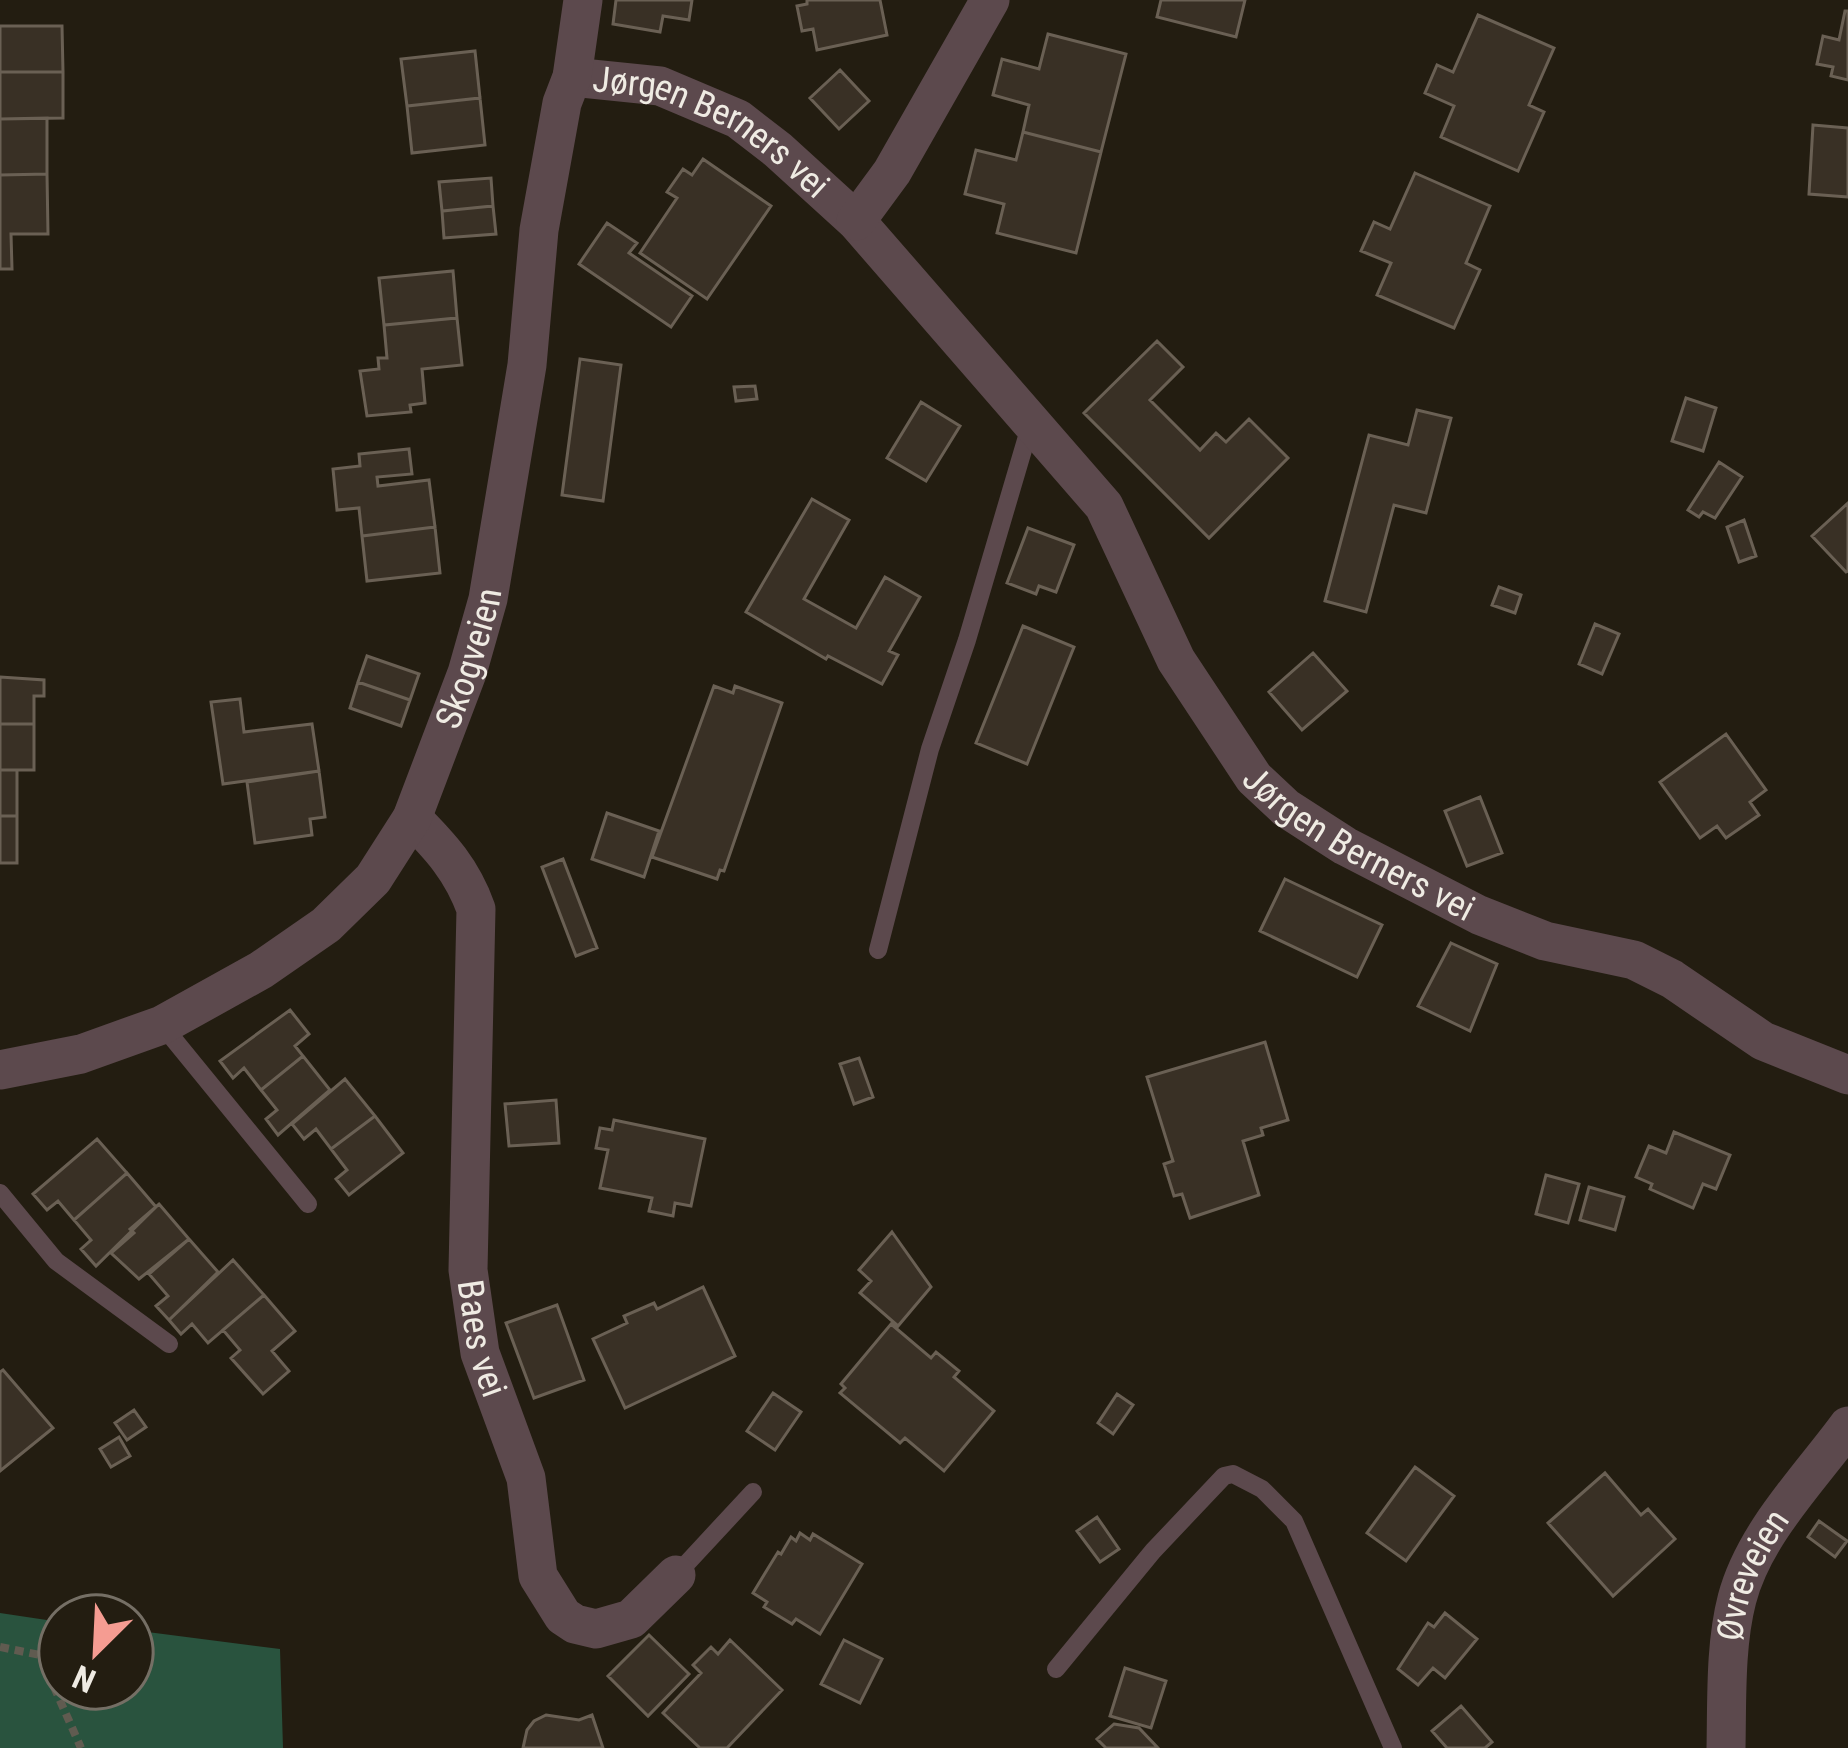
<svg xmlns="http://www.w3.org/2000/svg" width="1848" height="1748" font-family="'Roboto Condensed',sans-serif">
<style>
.forest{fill:#29533e}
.building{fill:#393025;stroke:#6a6054;stroke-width:3}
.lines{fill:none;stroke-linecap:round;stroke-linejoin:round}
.path{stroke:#605b50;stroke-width:8;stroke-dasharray:9 6;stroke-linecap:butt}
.lane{stroke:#5c494d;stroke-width:18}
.street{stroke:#5c494d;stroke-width:39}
.labels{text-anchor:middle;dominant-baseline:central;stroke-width:10;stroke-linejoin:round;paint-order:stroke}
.street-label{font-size:36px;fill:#efebe3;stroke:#231d11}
</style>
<rect width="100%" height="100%" fill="#231d11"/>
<!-- forest -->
<path class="forest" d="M0,1613l60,9v66h72v-58l148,19 3,99h-283z"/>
<!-- building -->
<path class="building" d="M616,0h76l-3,20 -26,-4 -3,16 -47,-8z
M807,0h73l7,35 -70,15 -4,-21 -11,2 -5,-25 10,-2z
M1161,0h84l-9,37 -79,-20z
M1845,11h3v69l-17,-4 2,-9 -16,-3 6,-28 16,4z
M1478,15l76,33 -25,57 15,7 -26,59 -77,-34 13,-31 -29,-13 12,-28 16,7z
M0,26h62l1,46h-63z
M1048,34l78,20 -25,98 -78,-20 6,-27 -36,-10 9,-36 37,10z
M475,51l5,47 -73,8 -6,-47z
M840,70l29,31 -30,28 -29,-31z
M0,72h63v46l-63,1z
M480,98l5,47 -73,8 -5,-47z
M47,118v56l-47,1v-56z
M1813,125l35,3v69l-39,-3z
M1023,132l78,20 -25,101 -79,-20 7,-29 -39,-10 11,-44 40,10z
M703,159l68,47 -64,93 -67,-46 37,-55 -10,-6 16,-23 9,6z
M1415,173l75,33 -24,57 14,7 -26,58 -77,-33 14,-32 -30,-12 13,-29 16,7z
M47,174l1,60h-37l1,35h-12v-94z
M491,178l2,28 -51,5 -3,-29z
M493,206l3,28 -52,4 -2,-27z
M607,223l30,20 -8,10 63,43 -21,31 -92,-63z
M453,271l4,47 -73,7 -5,-47z
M457,318l5,47 -40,4 3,34 -15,2 1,7 -44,4 -7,-45 19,-2 -1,-11h9l-3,-33z
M1157,341l26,26 -33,33 50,50 16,-17 10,9 23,-23 39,39 -79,80 -125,-125z
M580,359l41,6 -18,136 -41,-6z
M755,386l2,13 -21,2 -2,-14z
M1686,398l30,10 -13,43 -31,-10z
M921,402l39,24 -34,55 -39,-23z
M1417,410l34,8 -25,95 -32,-8 -28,107 -41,-11 44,-166 39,10z
M409,449l3,25 -35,3 1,9 51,-6 6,47 -73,9 -3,-28 -22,2 -4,-41 27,-3 -1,-12z
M1719,462l23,15 -27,41 -12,-6 -4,5 -11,-7z
M812,499l37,21 -45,79 52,29 29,-51 35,20 -31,54 9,4 -16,29 -54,-28 -2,3 -80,-47z
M1848,503v68l-2,1 -34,-36z
M1744,520l12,36 -17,6 -12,-35z
M435,527l5,46 -73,8 -5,-45z
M1028,528l46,17 -18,47 -17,-6 -3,8 -29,-11z
M1499,587l22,8 -6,18 -23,-8z
M1595,624l24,10 -17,40 -23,-10z
M1023,626l51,21 -47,117 -51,-21z
M1313,653l34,38 -45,39 -33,-38z
M367,656l52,18 -9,26 -52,-18z
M0,677l44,3v16h-10v28h-34z
M358,682l52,18 -9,26 -51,-18z
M714,686l19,7 2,-7 47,17 -58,168 -4,-1 -3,9 -65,-22z
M240,699l4,33 68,-8 7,47 -96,13 -12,-82z
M0,724h34v46h-34z
M1726,734l40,56 -16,12 9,13 -33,23 -9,-12 -17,12 -40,-56z
M0,770h17v46h-17z
M319,771l6,46 -15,2 2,16 -57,8 -8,-61z
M1480,797l22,56 -35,13 -22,-55z
M607,813l52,18 -15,46 -52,-18z
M0,816h17v47h-17z
M563,859l34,89 -21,8 -34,-89z
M1285,879l97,46 -25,52 -97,-46z
M1451,943l46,21 -27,67 -52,-25z
M290,1010l19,24 -14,12 8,10 -42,34 -17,-22 -11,10 -13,-17z
M1265,1042l23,78 -27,8 2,7 -20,6 16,54 -69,23 -8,-24 -8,2 -10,-32 9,-3 -26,-84z
M303,1056l27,34 -52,45 -12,-16 11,-9 -16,-20z
M859,1058l14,39 -19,7 -14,-40z
M345,1079l30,37 -44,33 -15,-20 -12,10 -12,-15z
M556,1100l3,43 -50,3 -4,-42z
M375,1116l28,37 -54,42 -13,-16 11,-9 -16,-21z
M614,1120l91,19 -14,67 -16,-3 -2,13 -24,-5 3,-13 -52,-10 8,-38 -12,-2 4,-20 12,2z
M1674,1132l56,23 -14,34 -13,-5 -10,24 -43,-19 2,-5 -16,-7 13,-31 17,7z
M97,1139l30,34 -53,47 -16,-19 -11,9 -14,-16z
M127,1173l29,34 -60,59 -15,-17 10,-9 -17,-20z
M1546,1175l33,9 -11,39 -32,-9z
M1589,1187l35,10 -9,33 -35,-10z
M159,1204l30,35 -50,40 -28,-26 23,-20 -4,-4z
M892,1232l39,55 -33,39 -38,-33 11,-12 -12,-11z
M189,1239l29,33 -49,48 -13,-14 12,-10 -19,-22z
M233,1260l31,35 -56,48 -16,-19 -11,10 -12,-14z
M703,1287l32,69 -110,52 -32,-69 34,-16 -3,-7 30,-13 3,6z
M264,1295l31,36 -23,20 17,20 -26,23 -32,-36 9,-8 -17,-20z
M557,1305l27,75 -50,18 -28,-75z
M891,1324l40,34 5,-6 23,19 -5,6 40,34 -50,60 -39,-33 -5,5 -60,-50 5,-5 -4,-4z
M3,1370l50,58 -53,43v-99z
M773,1393l28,19 -26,38 -28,-19z
M1117,1394l16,11 -20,29 -15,-11z
M134,1410l12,17 -19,13 -12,-17z
M119,1437l11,19 -19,11 -11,-18z
M1415,1467l39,29 -48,65 -39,-28z
M1605,1473l36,42 7,-6 27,30 -62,57 -65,-73z
M1097,1517l22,32 -19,13 -23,-31z
M1819,1521l28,20 -12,16 -27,-20z
M800,1533l10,7 3,-6 49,30 -42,70 -24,-15 -4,5 -28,-17 3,-5 -14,-9 25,-41 3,2 10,-17 5,4z
M1445,1613l32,26 -32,39 -12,-10 -15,17 -20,-16 30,-46 6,4z
M649,1635l40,39 -41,42 -40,-40z
M730,1640l52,50 -55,58h-27l-37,-35 38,-40 -8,-8 18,-18 7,7z
M844,1640l38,19 -22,44 -39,-19z
M1125,1668l41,13 -15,47 -41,-12z
M1461,1706l31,36 -7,6h-38l-15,-17z
M546,1715l33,5 13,-5 11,33h-80l4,-18 7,-9z
M1114,1724l25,4 19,20h-52l-9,-9z"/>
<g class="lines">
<!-- path -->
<path class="path" d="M0,1647l40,8 41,93"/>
<!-- lane -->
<path class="lane" d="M878,950l52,-201 37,-109 64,-217
M162,1025l146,179
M0,1193l56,68 113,83
M676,1575l77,-83
M1056,1669l97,-118 71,-75 9,-2 29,15 32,32 99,227"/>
<!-- street -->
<g class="street">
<path id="s1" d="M572,77l88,9 78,33 40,31 78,71 248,285 72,154 78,118 32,30 59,38 134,69 66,26 89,19 38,19 91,62 85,34"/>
<path d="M856,221l36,-49 98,-172"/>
<path id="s2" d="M412,818c29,29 50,52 64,91l-8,361 12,83 46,125 12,98 25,40 12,8 21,5 35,-10 45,-44"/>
<path id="s3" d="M0,1070l81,-16 81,-29 99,-55 65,-45 47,-46 39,-61 55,-145 21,-74 39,-234 12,-135 23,-127 10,-26 11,-77"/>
<path id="s4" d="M1726,1748c1,-48 -1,-103 11,-149 17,-65 72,-120 111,-173"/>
</g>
</g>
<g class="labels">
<!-- street labels -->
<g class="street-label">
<text stroke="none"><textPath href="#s1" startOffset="153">Jørgen Berners vei</textPath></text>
<text stroke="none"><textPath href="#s3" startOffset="669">Skogveien</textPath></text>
<text stroke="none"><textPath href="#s1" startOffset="1143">Jørgen Berners vei</textPath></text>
<text stroke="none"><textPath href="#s2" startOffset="543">Baes vei</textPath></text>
<text stroke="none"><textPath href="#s4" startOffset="177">Øvreveien</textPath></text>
</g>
</g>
<!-- north arrow -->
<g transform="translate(96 1652) rotate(204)"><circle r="57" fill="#231d11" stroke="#756f65" stroke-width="3"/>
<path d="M0-9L21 45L0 30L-21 45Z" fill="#f59c92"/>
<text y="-18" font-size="33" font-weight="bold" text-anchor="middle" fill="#efebe3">N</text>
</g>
</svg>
